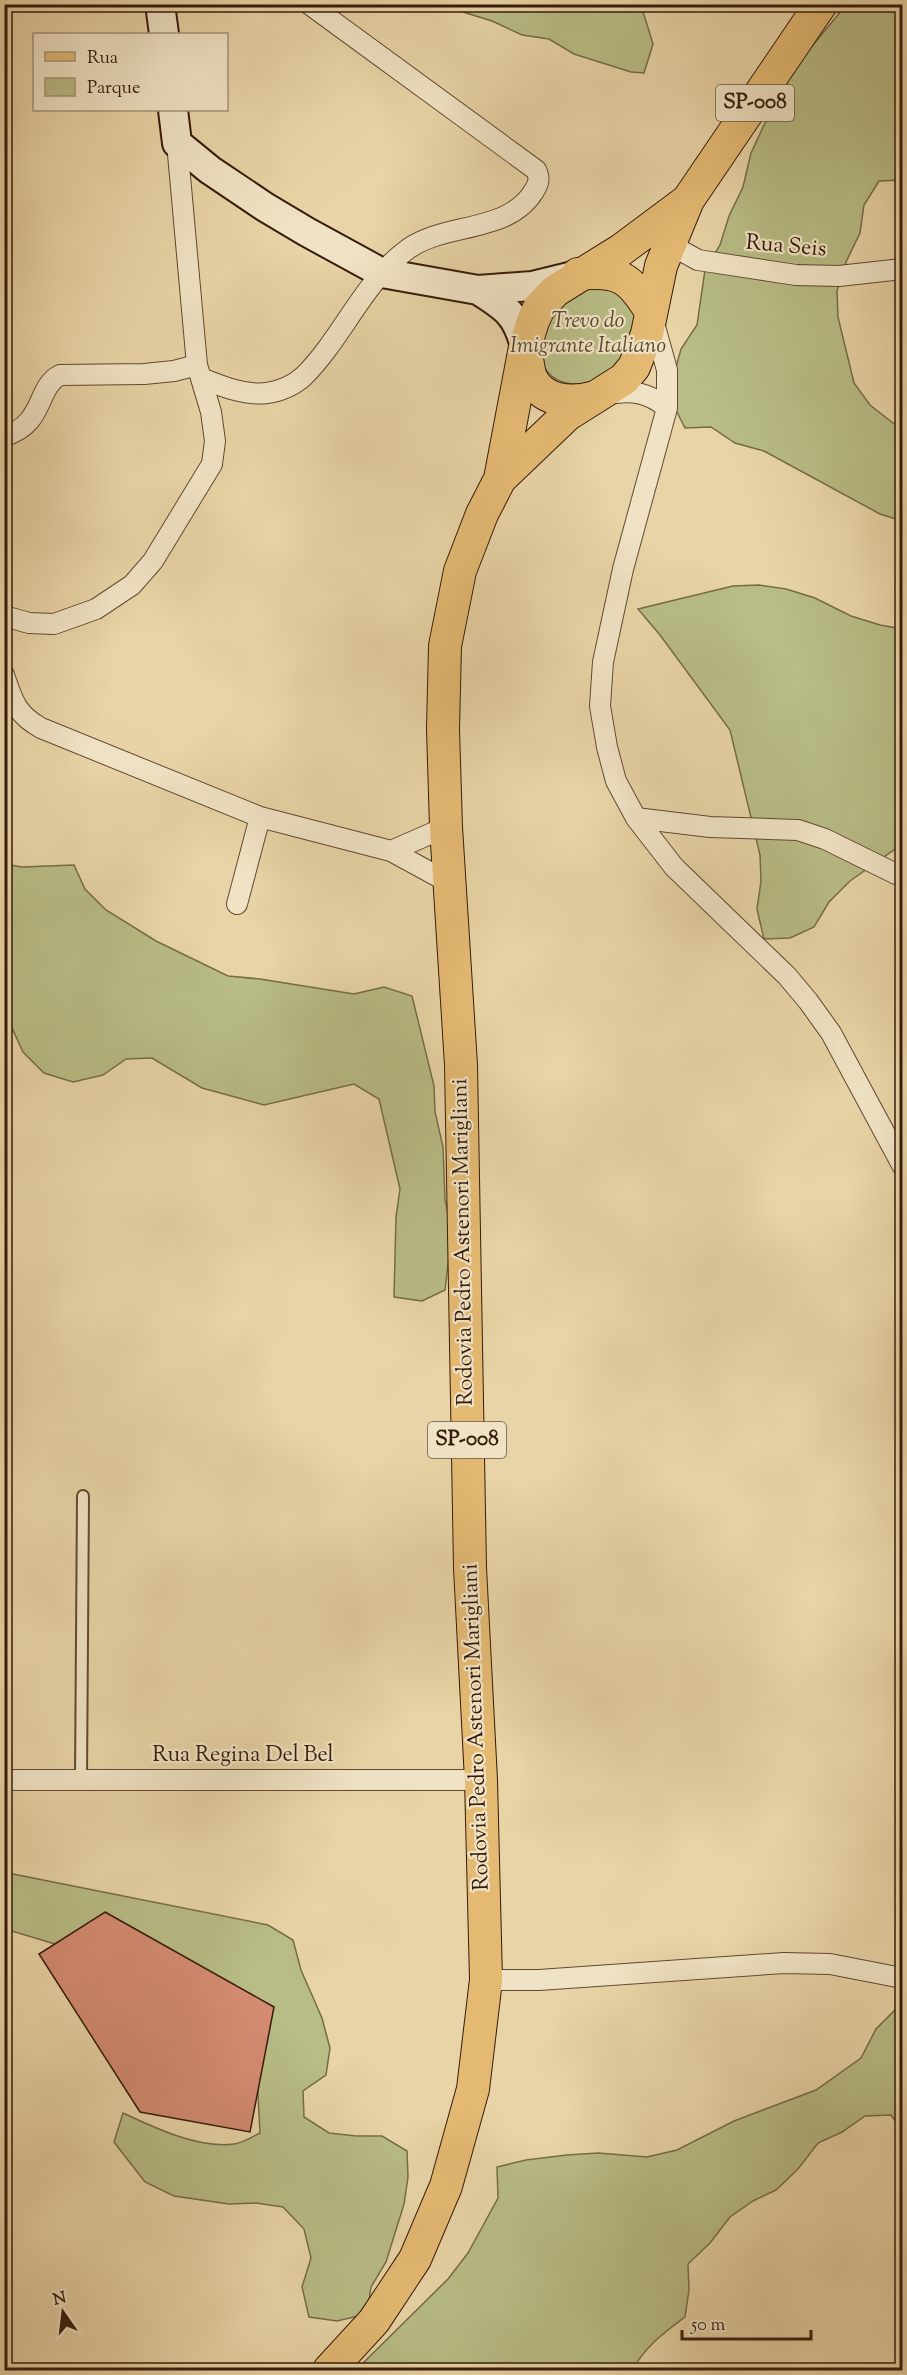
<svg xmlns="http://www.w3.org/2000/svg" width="907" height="2375" font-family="'Sorts Mill Goudy',serif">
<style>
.green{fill:#b8bc85;stroke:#766c48;stroke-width:1.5}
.building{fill:#d48b72;stroke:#351b0b;stroke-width:1.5}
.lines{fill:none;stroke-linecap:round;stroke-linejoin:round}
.lane-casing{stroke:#624932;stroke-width:14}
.street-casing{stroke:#624932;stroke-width:22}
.secondary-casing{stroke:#351b0b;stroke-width:32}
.primary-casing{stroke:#351b0b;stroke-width:34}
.lane{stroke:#f0e3c5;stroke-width:10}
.street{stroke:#f0e3c5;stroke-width:20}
.secondary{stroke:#f0e3c5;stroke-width:28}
.primary{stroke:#e4ba73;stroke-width:32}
.labels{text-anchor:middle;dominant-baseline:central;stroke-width:4.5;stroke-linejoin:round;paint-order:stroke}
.shield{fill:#f0e3c5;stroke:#6d5743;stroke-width:1.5}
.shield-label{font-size:21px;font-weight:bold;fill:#351b0b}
.street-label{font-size:22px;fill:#351b0b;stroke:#f0e3c5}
.park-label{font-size:22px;font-style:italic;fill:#5c4b30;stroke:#f0e3c5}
</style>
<rect width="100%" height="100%" fill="#e8d4a6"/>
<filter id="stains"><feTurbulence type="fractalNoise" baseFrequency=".00333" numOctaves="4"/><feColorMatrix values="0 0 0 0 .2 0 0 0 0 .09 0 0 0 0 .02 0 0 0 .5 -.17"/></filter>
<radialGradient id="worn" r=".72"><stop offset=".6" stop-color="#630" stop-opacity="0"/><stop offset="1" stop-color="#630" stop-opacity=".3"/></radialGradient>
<!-- green -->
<path class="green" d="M456,5h185l12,39 -9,29 -13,-1 -57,-18 -25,-15 -27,-4 -30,-14 -29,-9z
M846,5h56v175l-23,1 -15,24 -4,28 -14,29 -9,29 1,26 16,66 16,22 32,25v91l-22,-7 -116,-63 -29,-8 -24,-16 -26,1 -12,-24v-26l8,-29 16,-24 8,-55 15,-25 9,-29 14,-29 8,-34 14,-30 15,-25 14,-30z
M570,284l49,7 22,29 -25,61c-23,2 -61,12 -73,-17 -5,-13 -4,-33 -6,-47z
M759,585l27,4 29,9 36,18 29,9 22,4v215l-52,37 -21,21 -15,25 -24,11 -26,1 -7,-30 4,-28 -1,-26 -30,-125 -70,-95 -22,-26 95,-23z
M5,864l17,3 52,-2 11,24 21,21 50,31 72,35 32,3 94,15 30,-7 28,9 22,90 1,26 8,35 2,53 7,30 -7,60 -23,11 -28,-4 2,-80 4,-28 -21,-90 -25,-15 -90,21 -62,-17 -50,-30 -26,1 -23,16 -30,7 -29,-9 -21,-21 -11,-24 -7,-31z
M13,1874l255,51 25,15 8,30 21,48 8,30 -4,27 -23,16 1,26 25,16 27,3h26l25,15 1,26 -4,27 -18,58 -15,25 -4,27 -30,7 -28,-4 -7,-30 9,-29 -7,-29 -21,-22 -27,-4 -27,1 -55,-8 -29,-14 -31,-40 9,-29c32,15 76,36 111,31 9,-1 18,-7 26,-11l-3,-57 -172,-123 -80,-24v-54z
M902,2006v125l-11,-16 -26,1 -23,16 -24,11 -20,26 -22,21 -23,11 -23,16 -20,26 -22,21 1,26 -4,27c-20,15 -42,31 -52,53h-277l92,-91 20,-26 30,-55 -1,-31 29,-7 41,-5 31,-2 49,4 30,-7 57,-29 82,-31 45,-32 15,-29 21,-21z"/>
<!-- building -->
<path class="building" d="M105,1912l169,95 -24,125 -110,-20 -101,-158z"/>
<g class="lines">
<!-- lane casing -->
<g class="lane-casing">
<path id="lane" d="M81,1780l2,-284"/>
</g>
<!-- street casing -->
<g class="street-casing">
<path id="street" d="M669,244l29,16 98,15 43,1 63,-7
M652,316l15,54v38l-44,161 -20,93 -3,44 7,41 9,34 20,37 38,49 113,109 21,25 23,32 71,132
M201,378c20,8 44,18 66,15 14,-2 27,-8 37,-17 39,-39 59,-94 104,-127 37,-27 100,-15 126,-58 5,-8 6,-13 2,-21l-227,-166
M608,394c24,-4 40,-2 59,14
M4,436c41,-11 32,-49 56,-61l84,-1 30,-3 23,-6
M4,616l25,7 25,1 42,-15 36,-24 21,-24 59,-97 3,-23 -4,-29 -14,-47 -20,-222
M4,675c9,26 12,39 37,53l219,89 131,34 57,31
M636,818l74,9 88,3 27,9 71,35
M391,851l55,-24
M237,904l23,-87
M4,1780h477
M486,1980h53l245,-17 46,1 72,14"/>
</g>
<!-- secondary casing -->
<g class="secondary-casing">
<path id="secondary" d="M160,4l4,30
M173,110l4,33 33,27 55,37 42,25 75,41 96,17 54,-4 45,-11
M478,290c27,17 39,24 47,57"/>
</g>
<!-- primary casing -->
<g class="primary-casing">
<path id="primary" d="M578,274c41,-4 52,3 73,38
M526,351c1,7 2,16 4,24 10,27 41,29 65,22
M500,479l67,-64 57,-36 10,-12 13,-33 14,-68 27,-66 133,-196
M329,2370l45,-49 41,-62 31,-73 27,-97 13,-109 -5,-200 -11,-212 -9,-503 -15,-238 -3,-98 2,-83 15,-75 22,-57 18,-35 25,-132 8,-26 6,-13 16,-17 66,-41 67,-50"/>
</g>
<!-- lane -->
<use href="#lane" class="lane"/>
<!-- street -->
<use href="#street" class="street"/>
<!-- secondary -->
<use href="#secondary" class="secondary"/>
<!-- primary -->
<use href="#primary" class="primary"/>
</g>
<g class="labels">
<!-- shield labels -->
<g class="shield">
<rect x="716" y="85" width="78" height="36" rx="4.5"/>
<rect x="428" y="1422" width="78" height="36" rx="4.5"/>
</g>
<g class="shield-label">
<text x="755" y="103">SP-008</text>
<text x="467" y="1440">SP-008</text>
</g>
<!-- street labels -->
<g class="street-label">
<text transform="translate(786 247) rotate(5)">Rua Seis</text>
<text transform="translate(464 1242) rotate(-91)">Rodovia Pedro Astenori Marigliani</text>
<text transform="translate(477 1727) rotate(-92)">Rodovia Pedro Astenori Marigliani</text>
<text x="243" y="1756">Rua Regina Del Bel</text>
</g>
<!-- park labels -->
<g class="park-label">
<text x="588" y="322">Trevo do<tspan x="588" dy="25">Imigrante Italiano</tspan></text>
</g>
</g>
<!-- margin -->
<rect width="907" height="2375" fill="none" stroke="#e8d4a6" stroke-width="24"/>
<rect x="6" y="6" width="895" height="2363" fill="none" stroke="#351b0b" stroke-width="3"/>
<rect x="12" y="12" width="883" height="2351" fill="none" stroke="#351b0b" stroke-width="1.5"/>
<!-- legend -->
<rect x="33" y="33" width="195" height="78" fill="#f0e3c5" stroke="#a5937b" stroke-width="1.5"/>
<rect x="45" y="52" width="30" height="9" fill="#e4ba73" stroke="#a5937b" stroke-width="1.5"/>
<text x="87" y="63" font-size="18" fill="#351b0b">Rua</text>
<rect x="45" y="78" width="30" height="18" fill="#b8bc85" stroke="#a5937b" stroke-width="1.5"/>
<text x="87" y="93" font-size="18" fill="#351b0b">Parque</text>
<!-- north arrow -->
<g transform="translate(63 2312) rotate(346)" stroke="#f0e3c5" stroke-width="4.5" paint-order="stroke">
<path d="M0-4.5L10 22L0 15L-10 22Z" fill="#351b0b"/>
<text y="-9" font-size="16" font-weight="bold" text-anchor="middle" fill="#351b0b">N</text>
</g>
<!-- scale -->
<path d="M682 2330v9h129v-9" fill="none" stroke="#351b0b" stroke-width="3"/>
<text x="691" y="2330" font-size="18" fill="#351b0b" stroke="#f0e3c5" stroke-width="4.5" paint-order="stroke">50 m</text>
<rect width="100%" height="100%" filter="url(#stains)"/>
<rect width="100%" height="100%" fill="url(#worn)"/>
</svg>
